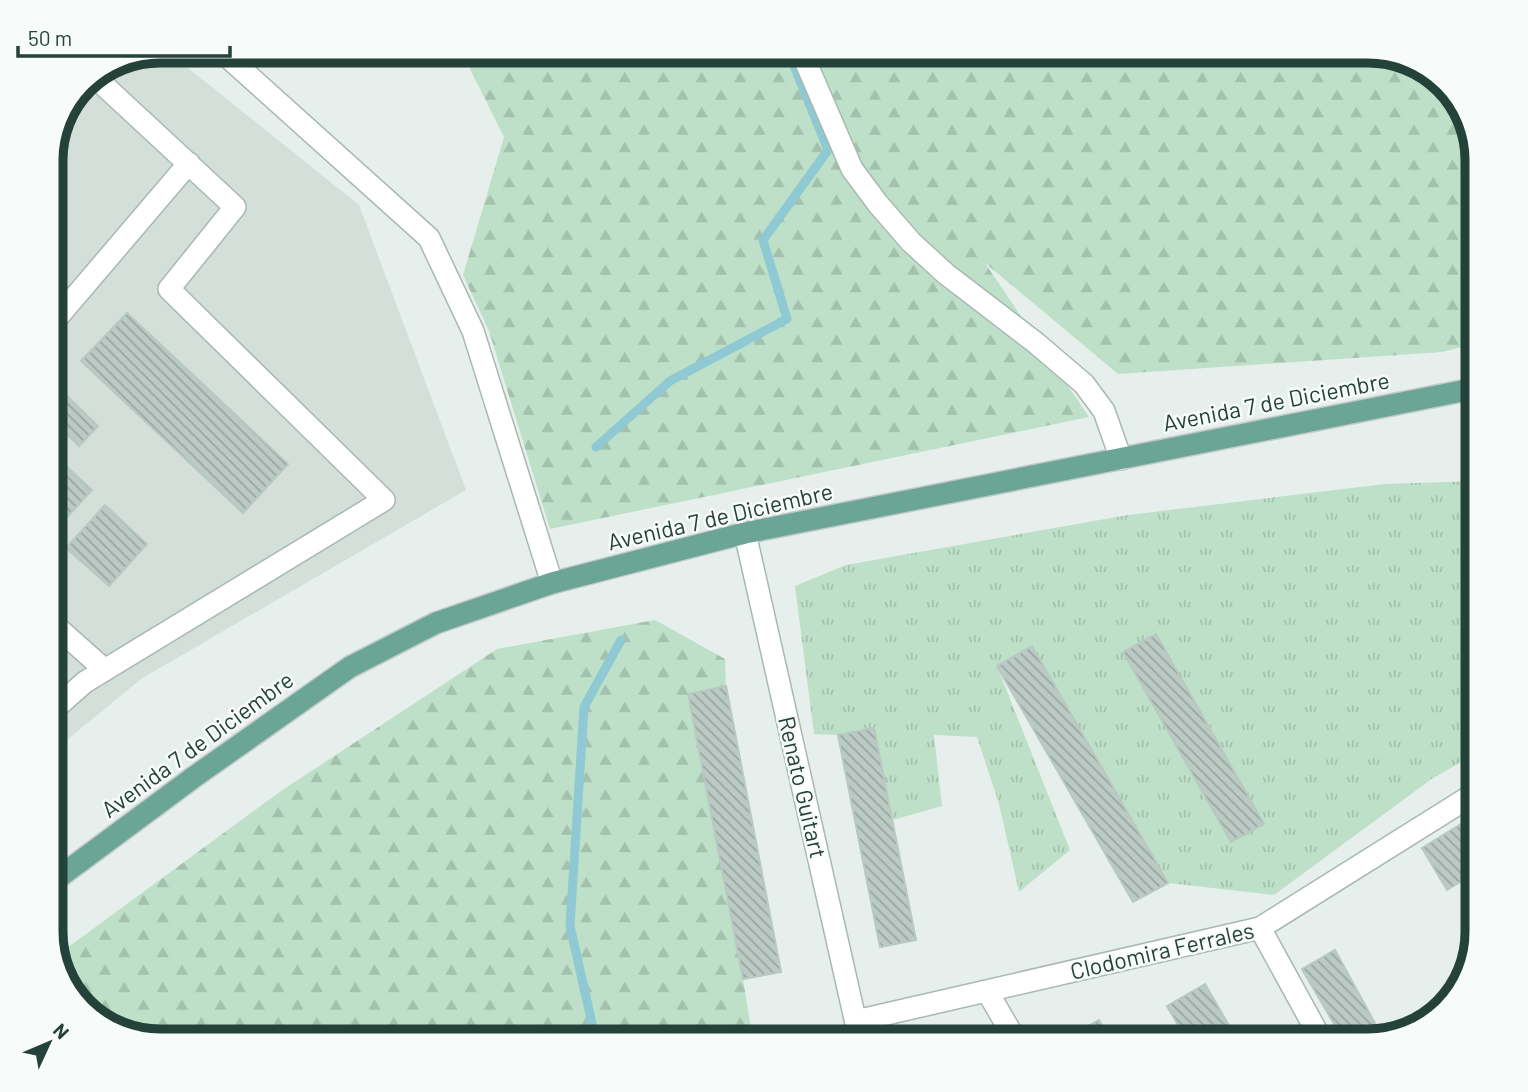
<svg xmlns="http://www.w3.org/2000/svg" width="1528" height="1092" font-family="Barlow,sans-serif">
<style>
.built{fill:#d4dfda}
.grass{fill:url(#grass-tufts)}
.forest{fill:url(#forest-firs)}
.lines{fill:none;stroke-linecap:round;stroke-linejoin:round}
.stream{stroke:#8ec9d4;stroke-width:9}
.building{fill:url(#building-back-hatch);stroke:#b8c9c2;stroke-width:2}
.minor-casing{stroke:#a8b8b2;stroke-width:24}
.major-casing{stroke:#c2cac8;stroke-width:24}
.minor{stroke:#fff;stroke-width:21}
.major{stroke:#6aa596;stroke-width:21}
.labels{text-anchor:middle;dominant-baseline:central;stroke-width:5;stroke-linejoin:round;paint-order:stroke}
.street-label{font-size:23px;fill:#24423a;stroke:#f7fbf9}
.rim{fill:none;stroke:#24423a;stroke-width:9}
</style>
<defs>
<pattern id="grass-tufts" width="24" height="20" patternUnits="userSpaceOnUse" patternTransform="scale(1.75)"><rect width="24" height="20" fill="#bfe0c8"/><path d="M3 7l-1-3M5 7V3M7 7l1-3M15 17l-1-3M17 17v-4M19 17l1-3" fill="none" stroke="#a4c1ad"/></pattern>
<pattern id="forest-firs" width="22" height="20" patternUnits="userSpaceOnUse" patternTransform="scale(1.75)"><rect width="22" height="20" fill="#bfe0c8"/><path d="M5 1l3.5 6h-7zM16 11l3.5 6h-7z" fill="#a4c1ad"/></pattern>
<pattern id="building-back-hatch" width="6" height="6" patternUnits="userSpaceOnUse" patternTransform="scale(1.75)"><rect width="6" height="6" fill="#bbcac4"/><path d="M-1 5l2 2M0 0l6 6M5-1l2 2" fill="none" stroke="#98a6a0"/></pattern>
</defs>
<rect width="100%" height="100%" fill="#e6efeb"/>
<!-- built -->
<path class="built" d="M160,51h7l192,154 107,285 -325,189 -90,74v-601l37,-74z"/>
<!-- grass -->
<path class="grass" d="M1477,481v272l-44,25 -159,117 -106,-12 -136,-237 -35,20 73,184 -51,42 -20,-88 -22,-67 -43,-2 8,71 -49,14 -19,-92 -36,7 -24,-1 -19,-148 51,-21 282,-50 257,-31z"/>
<!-- forest -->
<path class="forest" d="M461,51h908l65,22 32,38 11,48v184l-35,9 -324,22 -133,-111 104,154 -539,112 -61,-198 -26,-56 41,-138z
M655,620l70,39 1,27 -38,8 55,285 10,62h-594l-65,-22 -29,-33 -9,-30 225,-165 216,-142z"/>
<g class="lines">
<!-- stream -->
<path class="stream" d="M596,447l74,-66 117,-62 -24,-79 65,-90 -40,-99
M596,1041l-26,-115 14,-219 37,-67"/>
</g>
<!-- building -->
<path class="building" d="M51,262l7,6 -7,9z
M127,313l161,151 -45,49 -162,-152z
M63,392l35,34 -19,20 -28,-27v-14z
M51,452l41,38 -41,45z
M105,505l42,39 -38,42 -43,-38z
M1156,634l108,190 -33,18 -108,-190z
M1032,646l136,237 -35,19 -136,-236z
M726,686l55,286 -38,7 -55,-285z
M874,728l42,212 -36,7 -42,-212z
M1477,814v58l-30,18 -25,-42z
M1335,950l48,88 -15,3h-24l-42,-72z
M1205,984l33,57h-51l-20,-35z
M1099,1020l12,21h-47l-1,-1z"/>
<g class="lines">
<!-- minor casing -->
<g class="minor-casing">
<path id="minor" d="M221,51l208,187 44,93 79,252
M801,51l51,118 26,35 33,38 35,32 90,69 48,41 20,27 17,48
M51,325l138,-162
M745,533l115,508
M51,622l54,48
M51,712l34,-30 299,-182 -215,-211 66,-82 -137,-127
M1260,928l62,113
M987,991l29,50
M856,1021l404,-93 217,-136"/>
</g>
<!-- major casing -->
<g class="major-casing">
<path id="major" d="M51,883l143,-106 156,-110 86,-44 116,-40 193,-50 732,-145"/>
</g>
<!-- minor -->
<use href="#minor" class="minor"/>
<!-- major -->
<use href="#major" class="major"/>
</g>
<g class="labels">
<!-- street labels -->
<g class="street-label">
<text transform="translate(1276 401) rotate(-11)">Avenida 7 de Diciembre</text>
<text transform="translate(720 516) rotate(-13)">Avenida 7 de Diciembre</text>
<text transform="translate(197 744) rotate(-36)">Avenida 7 de Diciembre</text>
<text transform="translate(803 787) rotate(77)">Renato Guitart</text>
<text transform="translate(1162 950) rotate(-13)">Clodomira Ferrales</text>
</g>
</g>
<!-- crop -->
<path d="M0 0H1528V1092H0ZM160 63H1368A97 97 0 0 1 1465 160V932A97 97 0 0 1 1368 1029H160A97 97 0 0 1 63 932V160A97 97 0 0 1 160 63Z" fill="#f7fbf9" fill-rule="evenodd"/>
<path class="rim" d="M160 63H1368A97 97 0 0 1 1465 160V932A97 97 0 0 1 1368 1029H160A97 97 0 0 1 63 932V160A97 97 0 0 1 160 63Z"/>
<!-- north arrow -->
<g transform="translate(49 1043) rotate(46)" stroke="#f7fbf9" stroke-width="5" paint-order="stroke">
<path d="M0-5L12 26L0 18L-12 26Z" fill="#24423a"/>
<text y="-10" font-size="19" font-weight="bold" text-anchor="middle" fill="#24423a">N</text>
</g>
<!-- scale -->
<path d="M18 46v10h212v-10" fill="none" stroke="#24423a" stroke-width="3.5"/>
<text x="28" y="46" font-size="21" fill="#24423a" stroke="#f7fbf9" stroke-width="5" paint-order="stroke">50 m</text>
</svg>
